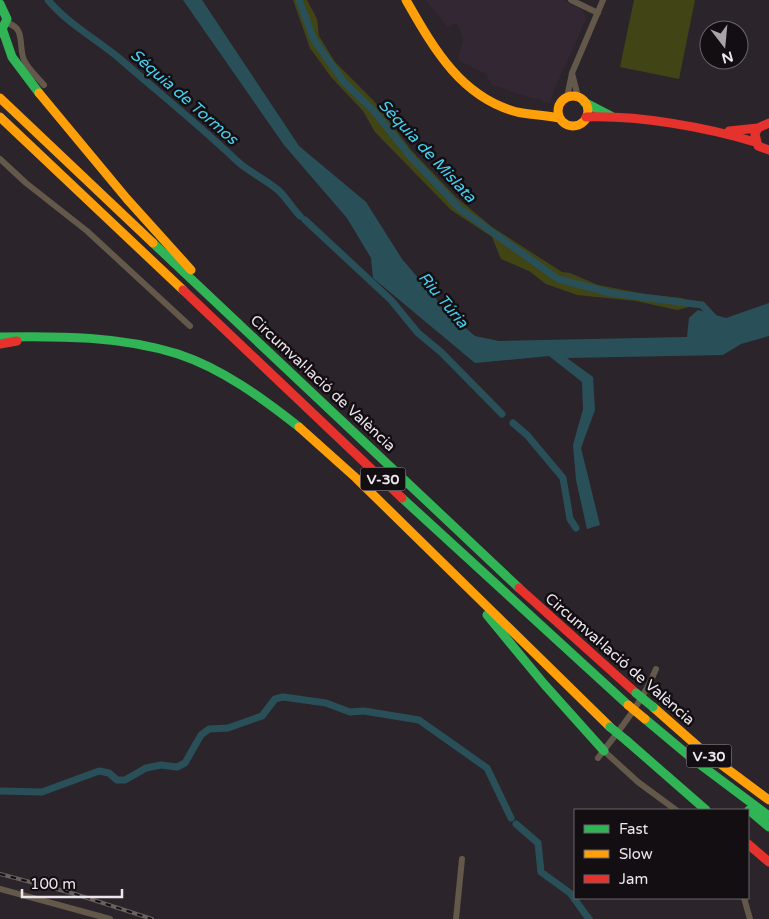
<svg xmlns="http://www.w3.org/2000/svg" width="769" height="919" font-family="'Varela Round',sans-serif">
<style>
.built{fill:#342734}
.green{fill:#414515}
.water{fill:#295059}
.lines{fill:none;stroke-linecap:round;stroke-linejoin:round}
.canal{stroke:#295059;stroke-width:7}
.street{stroke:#64584b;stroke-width:6}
.fast{stroke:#30b455;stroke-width:9}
.slow{stroke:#ff9f0a;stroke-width:9}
.jam{stroke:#e5322d;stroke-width:9}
.rail-casing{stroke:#69615d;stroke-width:4}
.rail{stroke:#130e12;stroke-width:2;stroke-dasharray:5.5;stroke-linecap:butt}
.fast-bridge{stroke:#30b455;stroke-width:9}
.slow-bridge{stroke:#ff9f0a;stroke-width:9}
.labels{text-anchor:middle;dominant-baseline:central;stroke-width:5;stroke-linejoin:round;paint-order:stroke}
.shield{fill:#130e12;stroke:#aca5ab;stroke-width:1}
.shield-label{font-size:14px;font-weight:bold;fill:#ede6ec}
.street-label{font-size:15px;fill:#ede6ec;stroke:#130e12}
.water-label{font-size:16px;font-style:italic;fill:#43d2f0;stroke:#130e12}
</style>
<rect width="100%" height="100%" fill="#2b252b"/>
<!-- built -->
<path class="built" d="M426,0h137l20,10 3,9 -32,71 -4,13 -8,-2 -2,-4 -5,2 -43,-14 -6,-11 -28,-14 5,-20 -4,-13 -4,-4 -7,5z"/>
<!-- green -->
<path class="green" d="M293,0h14l10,19 2,17 16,26 38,38 39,51 44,46 36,30 70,45 8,1 28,12 47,9 37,4 7,3v6l-12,3 -41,-9 -59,-6 -31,-11 -17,-13 -28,-12 -9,-22 -41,-27 -76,-78 -12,-21 -32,-34 -21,-29z
M634,0h61l-16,79 -59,-12z"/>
<!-- water -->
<path class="water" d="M183,0h19l97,146 67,56 36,57 46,54 27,23 24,5 188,-4 2,-19 9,-8 28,8 43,-15v33l-28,8 -18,11 -156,3 26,19 2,33 -14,38 19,77 -13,4 -11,-49 -3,-35 10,-36 -1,-27 -33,-26 -74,7 -102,-85 -2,-20 -24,-40 -63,-73z"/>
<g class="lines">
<!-- canal -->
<path class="canal" d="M48,0c19,23 48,39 71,58 39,34 80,67 118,103 12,11 28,18 41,29 8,7 14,18 22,26
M299,0l15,40 30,42 30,29 36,45 50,53 98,70 53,14 91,12 14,15
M305,220l86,80 27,33 23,19 61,62
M513,423l14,12 36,43 7,41 6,9
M0,791l42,1 57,-21 10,2 8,7h8l21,-12 15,-3 16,2 8,-4 16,-28 8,-6 19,-1 34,-12 13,-17 8,-2 43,6 24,9 14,-1 55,9 68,48 24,50
M516,824l22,19 3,29 29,21 19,26"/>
<!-- street -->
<path class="street" d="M571,0l27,13
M7,23c19,5 11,22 17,37 4,9 14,18 20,25
M572,73l31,-73
M567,97l5,-24 6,24
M0,159l26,24 61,48 103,95
M604,751l34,31 38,28
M598,758c22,-29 44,-55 58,-89
M0,889l110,30
M744,898l6,21
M456,919l6,-60"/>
<!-- fast -->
<path class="fast" d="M0,4l7,15 -7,14
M3,31l9,26 27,36
M584,102l27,14
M153,243l366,345
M0,337c60,-1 121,-1 178,17 45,15 84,44 121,73
M402,498l226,207
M487,615l57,69 60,67
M645,719l49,41 75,56
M627,741l79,69
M749,810l20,17"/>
<!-- slow -->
<path class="slow" d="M406,0c27,47 54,97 111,112 14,3 28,3 42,6
M39,93l88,106 64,71
M558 111a15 15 0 1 1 30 0a15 15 0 1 1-30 0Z
M0,98l153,145
M0,117l183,173
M299,427l57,51 254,249
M653,707l50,44 66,49"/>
<!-- jam -->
<path class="jam" d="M586,117c52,-2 119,10 169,25
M769,123l-11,5 -3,6 3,12 11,4
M729,131l29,-3
M183,290l219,208
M0,344l17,-3
M519,588l117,105
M748,844l21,18"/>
<!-- rail casing -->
<g class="rail-casing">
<path id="rail" d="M0,874l75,20 77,25"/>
</g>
<!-- rail -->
<use href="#rail" class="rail"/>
<!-- fast-bridge -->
<path class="fast-bridge" d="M636,693l17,14
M610,727l17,14"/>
<!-- slow-bridge -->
<path class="slow-bridge" d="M628,705l17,14"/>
</g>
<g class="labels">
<!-- shield labels -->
<g class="shield">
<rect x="360.5" y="467.5" width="45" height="23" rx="4"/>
<rect x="686.5" y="744.5" width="45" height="23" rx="4"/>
</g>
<g class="shield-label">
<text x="383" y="479">V-30</text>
<text x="709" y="756">V-30</text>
</g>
<!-- street labels -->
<g class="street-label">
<text transform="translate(323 383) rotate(43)">Circumval·lació de València</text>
<text transform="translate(620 659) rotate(41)">Circumval·lació de València</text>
</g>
<!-- water labels -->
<g class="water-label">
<text transform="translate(184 97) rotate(41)">Séquia de Tormos</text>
<text transform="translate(427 151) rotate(47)">Séquia de Mislata</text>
<text transform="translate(443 300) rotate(50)">Riu Túria</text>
</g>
</g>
<!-- legend -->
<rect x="574" y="809" width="175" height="90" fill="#130e12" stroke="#6a6469"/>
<rect x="584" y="825" width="25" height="8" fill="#30b455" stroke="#6a6469"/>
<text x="619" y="834" font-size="15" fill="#ede6ec">Fast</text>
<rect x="584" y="850" width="25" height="8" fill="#ff9f0a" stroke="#6a6469"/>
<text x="619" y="859" font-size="15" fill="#ede6ec">Slow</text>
<rect x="584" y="875" width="25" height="8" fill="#e5322d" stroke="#6a6469"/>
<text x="619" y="884" font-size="15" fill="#ede6ec">Jam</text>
<!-- north arrow -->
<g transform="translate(724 45) rotate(164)"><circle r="24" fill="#130e12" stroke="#6a6469"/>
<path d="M0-4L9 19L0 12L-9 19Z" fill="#a9a2a8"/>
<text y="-8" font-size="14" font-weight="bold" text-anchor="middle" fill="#ede6ec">N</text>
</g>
<!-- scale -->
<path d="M22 889v8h100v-8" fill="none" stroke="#ede6ec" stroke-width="2.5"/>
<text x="30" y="889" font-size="15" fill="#ede6ec" stroke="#130e12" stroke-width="4" paint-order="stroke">100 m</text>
</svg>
